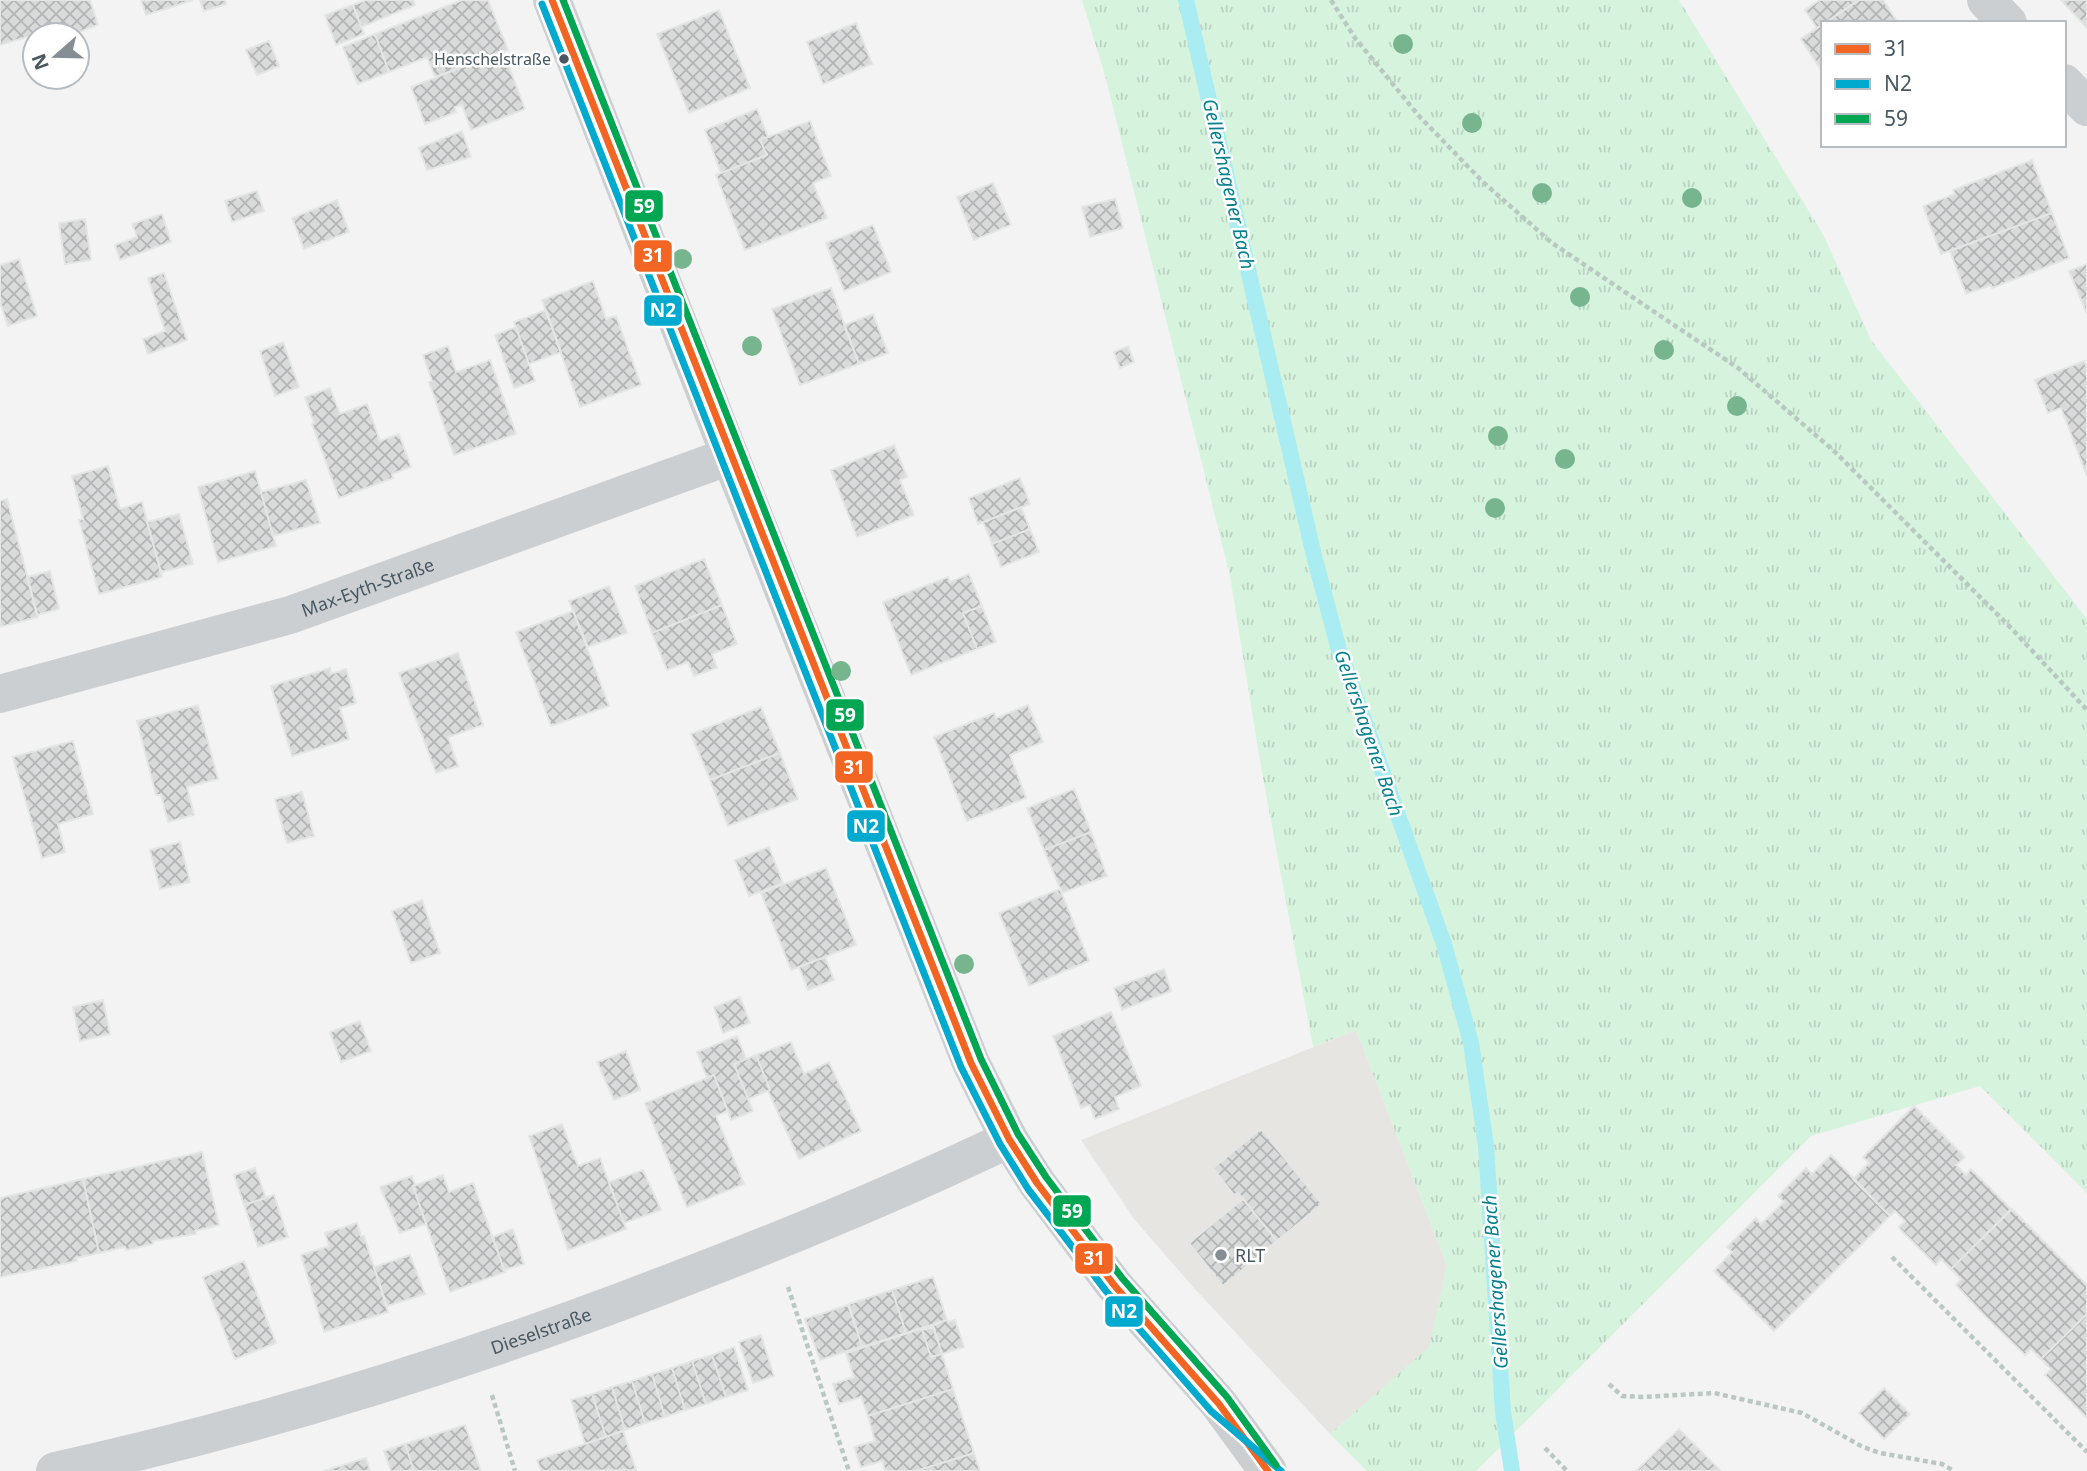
<svg xmlns="http://www.w3.org/2000/svg" width="2087" height="1471" font-family="'Noto Sans',sans-serif">
<style>
.commercial{fill:#e7e5e1}
.park{fill:url(#park-tufts)}
.lines{fill:none;stroke-linecap:round;stroke-linejoin:round}
.stream{stroke:#a9ecf2;stroke-width:16}
.building{fill:url(#building-cross-hatch);stroke:#e4e5e5;stroke-width:2}
.path{stroke:#bac8c2;stroke-width:4.5;stroke-dasharray:5 3.5;stroke-linecap:butt}
.minor{stroke:#cccfd2;stroke-width:38}
.bus-1-casing{stroke:#fff;stroke-width:12}
.bus-2-casing{stroke:#fff;stroke-width:12}
.bus-3-casing{stroke:#fff;stroke-width:12}
.bus-1{stroke:#f26522;stroke-width:7}
.bus-2{stroke:#00a9ce;stroke-width:7}
.bus-3{stroke:#00a651;stroke-width:7}
.tree{fill:#77b58f}
.bus-dot{fill:#485861;stroke:#fff;stroke-width:2.5}
.poi-dot{fill:#848e94;stroke:#fff;stroke-width:2.5}
.labels{text-anchor:middle;dominant-baseline:central;stroke-width:5;stroke-linejoin:round;paint-order:stroke}
.bus-label{font-size:16px;fill:#485861;stroke:#fff;text-anchor:end}
.street-label{font-size:18px;fill:#485861;stroke:#fff}
.poi-label{font-size:18px;fill:#485861;stroke:#fff;text-anchor:start}
.water-label{font-size:19px;font-style:italic;fill:#06828f;stroke:#fff}
.line-badge{stroke:#fff;stroke-width:2.5}
.badge-label{font-size:19px;text-anchor:middle;font-weight:bold;fill:#fff}
</style>
<defs>
<pattern id="park-tufts" width="24" height="20" patternUnits="userSpaceOnUse" patternTransform="scale(1.75)"><rect width="24" height="20" fill="#d6f3de"/><path d="M3 7l-1-3M5 7V3M7 7l1-3M15 17l-1-3M17 17v-4M19 17l1-3" fill="none" stroke="#b9d2c1"/></pattern>
<pattern id="building-cross-hatch" width="8" height="8" patternUnits="userSpaceOnUse" patternTransform="scale(1.75)"><rect width="8" height="8" fill="#d9dbdb"/><path d="M0 0l8 8M0 8l8-8" fill="none" stroke="#b2b4b5"/></pattern>
</defs>
<rect width="100%" height="100%" fill="#f3f3f3"/>
<!-- commercial -->
<path class="commercial" d="M1356,1030l91,235 -17,82 -100,87 -135,-145 -61,-70 -53,-79z"/>
<!-- park -->
<path class="park" d="M1082,0h597l144,234 48,106 216,279v574l-107,-107 -169,50 -335,335h-109l-37,-37 99,-87 18,-82 -91,-235 -43,17 -52,-280 -31,-191 -124,-497z"/>
<g class="lines">
<!-- stream -->
<path class="stream" d="M1186,0l128,556 25,94 105,294 27,99 15,103 17,266 9,59"/>
</g>
<!-- building -->
<path class="building" d="M0,0h90l8,25 -22,8 1,2h-42v26l-8,-24 -27,8z
M141,0h52l-47,15z
M200,0h25l1,4 -22,7z
M366,0h47l2,5 -54,22 -8,-22z
M462,0h26l20,50 -73,27 -8,-20 -38,15 -14,-38z
M1820,0h39l-42,28 -12,-18z
M1859,0h24l15,23h-73z
M2061,0h26v28z
M353,5l11,29 -28,11 -11,-30z
M719,10l31,78 -61,25 -32,-79z
M856,23l16,41 -49,20 -16,-42z
M1823,24v49l-22,-34z
M375,34l14,38 -31,12 -15,-37z
M269,41l10,25 -22,9 -11,-25z
M503,51l22,58 -54,21 -9,-25 -7,2 1,5 -31,12 -14,-37z
M757,109l11,28 -8,3 7,15 -46,18 -16,-43z
M810,121l21,55 -18,7 14,35 -82,32 -29,-75 51,-20 -7,-15z
M462,131l9,26 -44,13 -8,-22z
M2032,160l20,53 -111,41 -18,-48 32,-12 -2,-4z
M993,183l18,42 -37,15 -17,-43z
M257,191l7,20 -32,11 -7,-21z
M1115,199l8,29 -33,9 -8,-30z
M337,200l12,32 -45,17 -12,-31z
M2052,213l17,45 -77,30 -1,-3 -25,9 -16,-43z
M162,214l9,28 -51,18 -5,-15 22,-8 -5,-13z
M85,219l6,41 -26,4 -6,-41z
M873,225l18,47 -47,19 -18,-48z
M19,259l18,57 -29,10 -8,-24v-37z
M2087,264v50l-18,-43z
M164,273l23,67 -39,14 -5,-15 22,-8 -17,-53z
M593,281l13,38 10,-3 25,69 -61,22 -38,-107z
M831,288l28,76 -59,21 -28,-76z
M546,310l15,42 -32,12 -15,-42z
M873,314l15,39 -29,11 -15,-39z
M516,327l19,54 -21,7 -19,-53z
M283,342l16,45 -24,9 -15,-45z
M448,346l8,26 34,-12 26,74 -62,21 -25,-73 3,-1 -9,-26z
M1128,346l6,16 -14,6 -6,-16z
M2084,361l3,6v109l-26,-68 -13,5 -13,-33z
M330,388l10,26 27,-10 13,37 19,-7 12,33 -19,7 1,4 -54,20 -27,-74 2,-1 -9,-26z
M894,445l13,32 -7,3 14,35 -57,22 -26,-67z
M108,466l12,43 22,-7 20,75 -63,17 -20,-74 4,-1 -11,-43z
M255,471l21,75 -58,16 -20,-75z
M1020,478l10,26 -52,20 -9,-26z
M306,480l14,43 -47,13 -12,-44z
M7,499l31,118 -38,10v-126z
M1021,507l9,22 -38,15 -9,-22z
M179,514l14,50 -32,8 -14,-50z
M1030,529l9,23 -38,15 -9,-23z
M704,559l18,46 -70,28 -17,-47z
M50,571l9,38 -22,6 -10,-38z
M969,574l13,32 -19,7 14,36 -66,26 -28,-73 65,-25 2,5z
M609,586l18,47 -39,14 -19,-46z
M722,605l15,39 -25,10 5,14 -23,8 -6,-14 -21,8 -15,-37z
M982,606l14,36 -19,7 -14,-36z
M573,611l36,95 -58,20 -35,-94z
M458,653l25,72 -35,12 10,29 -22,7 -37,-100z
M330,668l1,6 15,-5 10,34 -16,5 9,31 -57,17 -21,-70z
M198,705l20,74 -31,8 7,28 -26,7 -7,-27h-5l-19,-74z
M1028,705l15,37 -33,13 16,43 -59,23 -33,-84 60,-24 2,5z
M761,707l19,46 -70,27 -19,-46z
M73,741l20,73 -35,10 7,28 -23,6 -29,-101z
M780,753l18,46 -70,27 -18,-46z
M1074,789l17,43 -47,18 -17,-42z
M302,792l12,44 -27,7 -12,-44z
M1091,832l16,44 -45,17 -18,-43z
M180,842l10,40 -30,7 -10,-39z
M769,847l14,36 -34,13 -14,-36z
M826,868l30,77 -65,25 -30,-77z
M1060,889l29,72 -60,25 -30,-73z
M422,900l18,53 -29,10 -19,-52z
M825,957l9,23 -26,10 -9,-23z
M1164,969l7,22 -49,19 -8,-22z
M740,997l10,26 -27,10 -9,-26z
M103,1000l7,34 -30,7 -7,-34z
M1111,1012l30,74 -26,11 4,12 -24,10 -5,-14 -9,3 -28,-72z
M360,1021l11,30 -30,11 -11,-30z
M737,1036l9,23 -12,5 19,47 -22,9 -17,-45 -7,3 -10,-26z
M791,1042l13,32 25,-12 32,69 -62,28 -31,-68 2,-1 -14,-35z
M626,1051l14,39 -26,10 -17,-38z
M756,1055l14,35 -22,9 -14,-35z
M714,1075l14,36 -12,5 28,68 -57,23 -42,-104z
M1914,1106l51,51 -9,8 10,10 5,-6 40,40 -60,60 -10,-10 -5,6 -35,-35 -2,-3 6,-6 -10,-10 -5,5 -37,-37 16,-16 -6,-6z
M562,1124l16,42 22,-8 26,71 -58,21 -39,-114z
M1261,1129l61,75 -45,37 -39,-48 -4,2 -21,-27z
M202,1152l17,73 -24,6 1,3 -43,7v3l-27,6 -1,-3 -26,6 -16,-74z
M1831,1155l59,61 -116,115 -60,-60 18,-19 -5,-5 29,-29 5,6 23,-22 -6,-6 28,-28 6,6z
M255,1168l11,30 -22,7 -10,-30z
M643,1170l18,40 -37,13 -15,-41z
M443,1175l6,17 24,-9 32,89 -55,20 -37,-106z
M412,1176l3,9 -2,1 13,38 -26,9 -20,-46z
M83,1179l16,74 -23,5 1,3 -77,16v-79z
M274,1195l14,42 -30,10 -14,-42z
M1243,1199l34,42 -54,45 -34,-43z
M2012,1209l75,76v29l-46,45 -10,-10 -6,6 -41,-40 -28,-30 5,-6 -10,-10z
M357,1223l4,13h3l24,76 -64,20 -23,-77 28,-9 -4,-13z
M513,1229l11,35 -20,6 -11,-33z
M410,1255l15,39 -38,12 -13,-39z
M244,1261l32,82 -41,16 -32,-82z
M933,1277l14,43 -41,13 -14,-43z
M892,1290l14,43 -44,14 -13,-43z
M848,1305l14,41 -42,14 -15,-41z
M2087,1314v104l-42,-43 6,-6 -10,-10z
M947,1320l1,2 7,-2 9,27 -22,7 -9,-29z
M933,1325v2l-11,3 9,27 11,-3 11,35 -85,27 -7,-19 -22,7 -6,-20 21,-7 -8,-24z
M933,1327l9,27 -11,3 -9,-27z
M761,1335l13,41 -21,7 -14,-41z
M734,1347l14,43 -22,7 -14,-42z
M712,1355l14,42 -20,7 -14,-43z
M692,1361l14,43 -21,6 -13,-42z
M672,1368l13,42 -20,7 -13,-43z
M652,1374l13,43 -20,6 -13,-42z
M632,1381l13,42 -20,7 -13,-43z
M612,1387l13,43 -19,7 -14,-43z
M1884,1388l26,26 -26,25 -25,-26z
M953,1389l21,64 -58,18h-31l-3,-10 -21,6 -7,-20 21,-6 -7,-25z
M592,1394l14,43 -21,7 -14,-44z
M465,1425l16,46h-67l-9,-27z
M1679,1429l42,42h-85z
M623,1431l13,39 -95,1 -4,-11z
M405,1444l9,27h-23l-7,-20z
M974,1453l6,18h-64z
M366,1458l4,13h-47z"/>
<g class="lines">
<!-- path -->
<path class="path" d="M1331,0l24,38 64,78 64,66 69,61 186,125 96,83 179,179 74,80
M1892,1257l195,195
M788,1287l61,184
M1609,1384l13,12 21,1 71,-4 88,20 61,34 17,6 62,11 12,7
M492,1395l23,76
M1545,1448l22,23"/>
<!-- minor -->
<g class="minor">
<path d="M552,0l178,456 241,607 38,76 28,44 77,102 105,119 49,67"/>
<path d="M1986,0l22,23"/>
<path d="M2064,83l23,24"/>
<path id="s1" d="M0,694l290,-79 440,-159"/>
<path id="s2" d="M55,1471c207,-45 409,-109 607,-185 118,-45 233,-92 347,-147"/>
</g>
<!-- bus-1 casing -->
<g class="bus-1-casing">
<path id="bus-1" d="M552,0l419,1063 38,76 28,44 77,102 105,119 49,67"/>
</g>
<!-- bus-2 casing -->
<g class="bus-2-casing">
<path id="bus-2" d="M542,4l419,1063 39,77 28,45 78,102 105,120 70,60"/>
</g>
<!-- bus-3 casing -->
<g class="bus-3-casing">
<path id="bus-3" d="M563,0l418,1059 37,75 28,43 76,101 105,119 49,68"/>
</g>
<!-- bus-1 -->
<use href="#bus-1" class="bus-1"/>
<!-- bus-2 -->
<use href="#bus-2" class="bus-2"/>
<!-- bus-3 -->
<use href="#bus-3" class="bus-3"/>
</g>
<!-- trees -->
<g class="tree">
<circle cx="1403" cy="44" r="10"/>
<circle cx="1472" cy="123" r="10"/>
<circle cx="1542" cy="193" r="10"/>
<circle cx="1692" cy="198" r="10"/>
<circle cx="682" cy="259" r="10"/>
<circle cx="1580" cy="297" r="10"/>
<circle cx="752" cy="346" r="10"/>
<circle cx="1664" cy="350" r="10"/>
<circle cx="1737" cy="406" r="10"/>
<circle cx="1498" cy="436" r="10"/>
<circle cx="1565" cy="459" r="10"/>
<circle cx="1495" cy="508" r="10"/>
<circle cx="841" cy="671" r="10"/>
<circle cx="964" cy="964" r="10"/>
</g>
<!-- markers -->
<circle class="bus-dot" cx="564" cy="59" r="6"/>
<circle class="poi-dot" cx="1221" cy="1255" r="7"/>
<g class="labels">
<!-- bus labels -->
<g class="bus-label">
<text x="551" y="59">Henschelstraße</text>
</g>
<!-- street labels -->
<g class="street-label">
<text stroke="none"><textPath href="#s1" startOffset="383">Max-Eyth-Straße</textPath></text>
<text stroke="none"><textPath href="#s2" startOffset="506">Dieselstraße</textPath></text>
</g>
<!-- poi labels -->
<g class="poi-label">
<text x="1235" y="1255">RLT</text>
</g>
<!-- water labels -->
<g class="water-label">
<text transform="translate(1229 184) rotate(77)">Gellershagener Bach</text>
<text transform="translate(1369 733) rotate(71)">Gellershagener Bach</text>
<text transform="translate(1495 1282) rotate(-94)">Gellershagener Bach</text>
</g>
</g>
<g class="line-badge">
<rect x="624" y="189" width="40" height="34" rx="7" fill="#00a651"/>
<rect x="633" y="239" width="40" height="34" rx="7" fill="#f26522"/>
<rect x="643" y="294" width="40" height="33" rx="7" fill="#00a9ce"/>
<rect x="825" y="698" width="40" height="34" rx="7" fill="#00a651"/>
<rect x="834" y="750" width="40" height="34" rx="7" fill="#f26522"/>
<rect x="846" y="809" width="40" height="34" rx="7" fill="#00a9ce"/>
<rect x="1052" y="1194" width="40" height="34" rx="7" fill="#00a651"/>
<rect x="1074" y="1242" width="40" height="33" rx="7" fill="#f26522"/>
<rect x="1104" y="1295" width="40" height="33" rx="7" fill="#00a9ce"/>
</g>
<g class="badge-label">
<text x="644" y="213">59</text>
<text x="653" y="262">31</text>
<text x="663" y="317">N2</text>
<text x="845" y="722">59</text>
<text x="854" y="774">31</text>
<text x="866" y="833">N2</text>
<text x="1072" y="1218">59</text>
<text x="1094" y="1265">31</text>
<text x="1124" y="1318">N2</text>
</g>
<!-- legend -->
<rect x="1821" y="21" width="245" height="126" fill="#ffffff" stroke="#b6bcc0" stroke-width="2"/>
<rect x="1835" y="44" width="35" height="10" fill="#f26522" stroke="#b6bcc0" stroke-width="2"/>
<text x="1884" y="56" font-size="21" fill="#485861">31</text>
<rect x="1835" y="79" width="35" height="10" fill="#00a9ce" stroke="#b6bcc0" stroke-width="2"/>
<text x="1884" y="91" font-size="21" fill="#485861">N2</text>
<rect x="1835" y="114" width="35" height="10" fill="#00a651" stroke="#b6bcc0" stroke-width="2"/>
<text x="1884" y="126" font-size="21" fill="#485861">59</text>
<!-- north arrow -->
<g transform="translate(56 56) rotate(250)"><circle r="33" fill="#ffffff" stroke="#b6bcc0" stroke-width="2"/>
<path d="M0-5L12 26L0 18L-12 26Z" fill="#848e94"/>
<text y="-10" font-size="19" font-weight="bold" text-anchor="middle" fill="#485861">N</text>
</g>
</svg>
